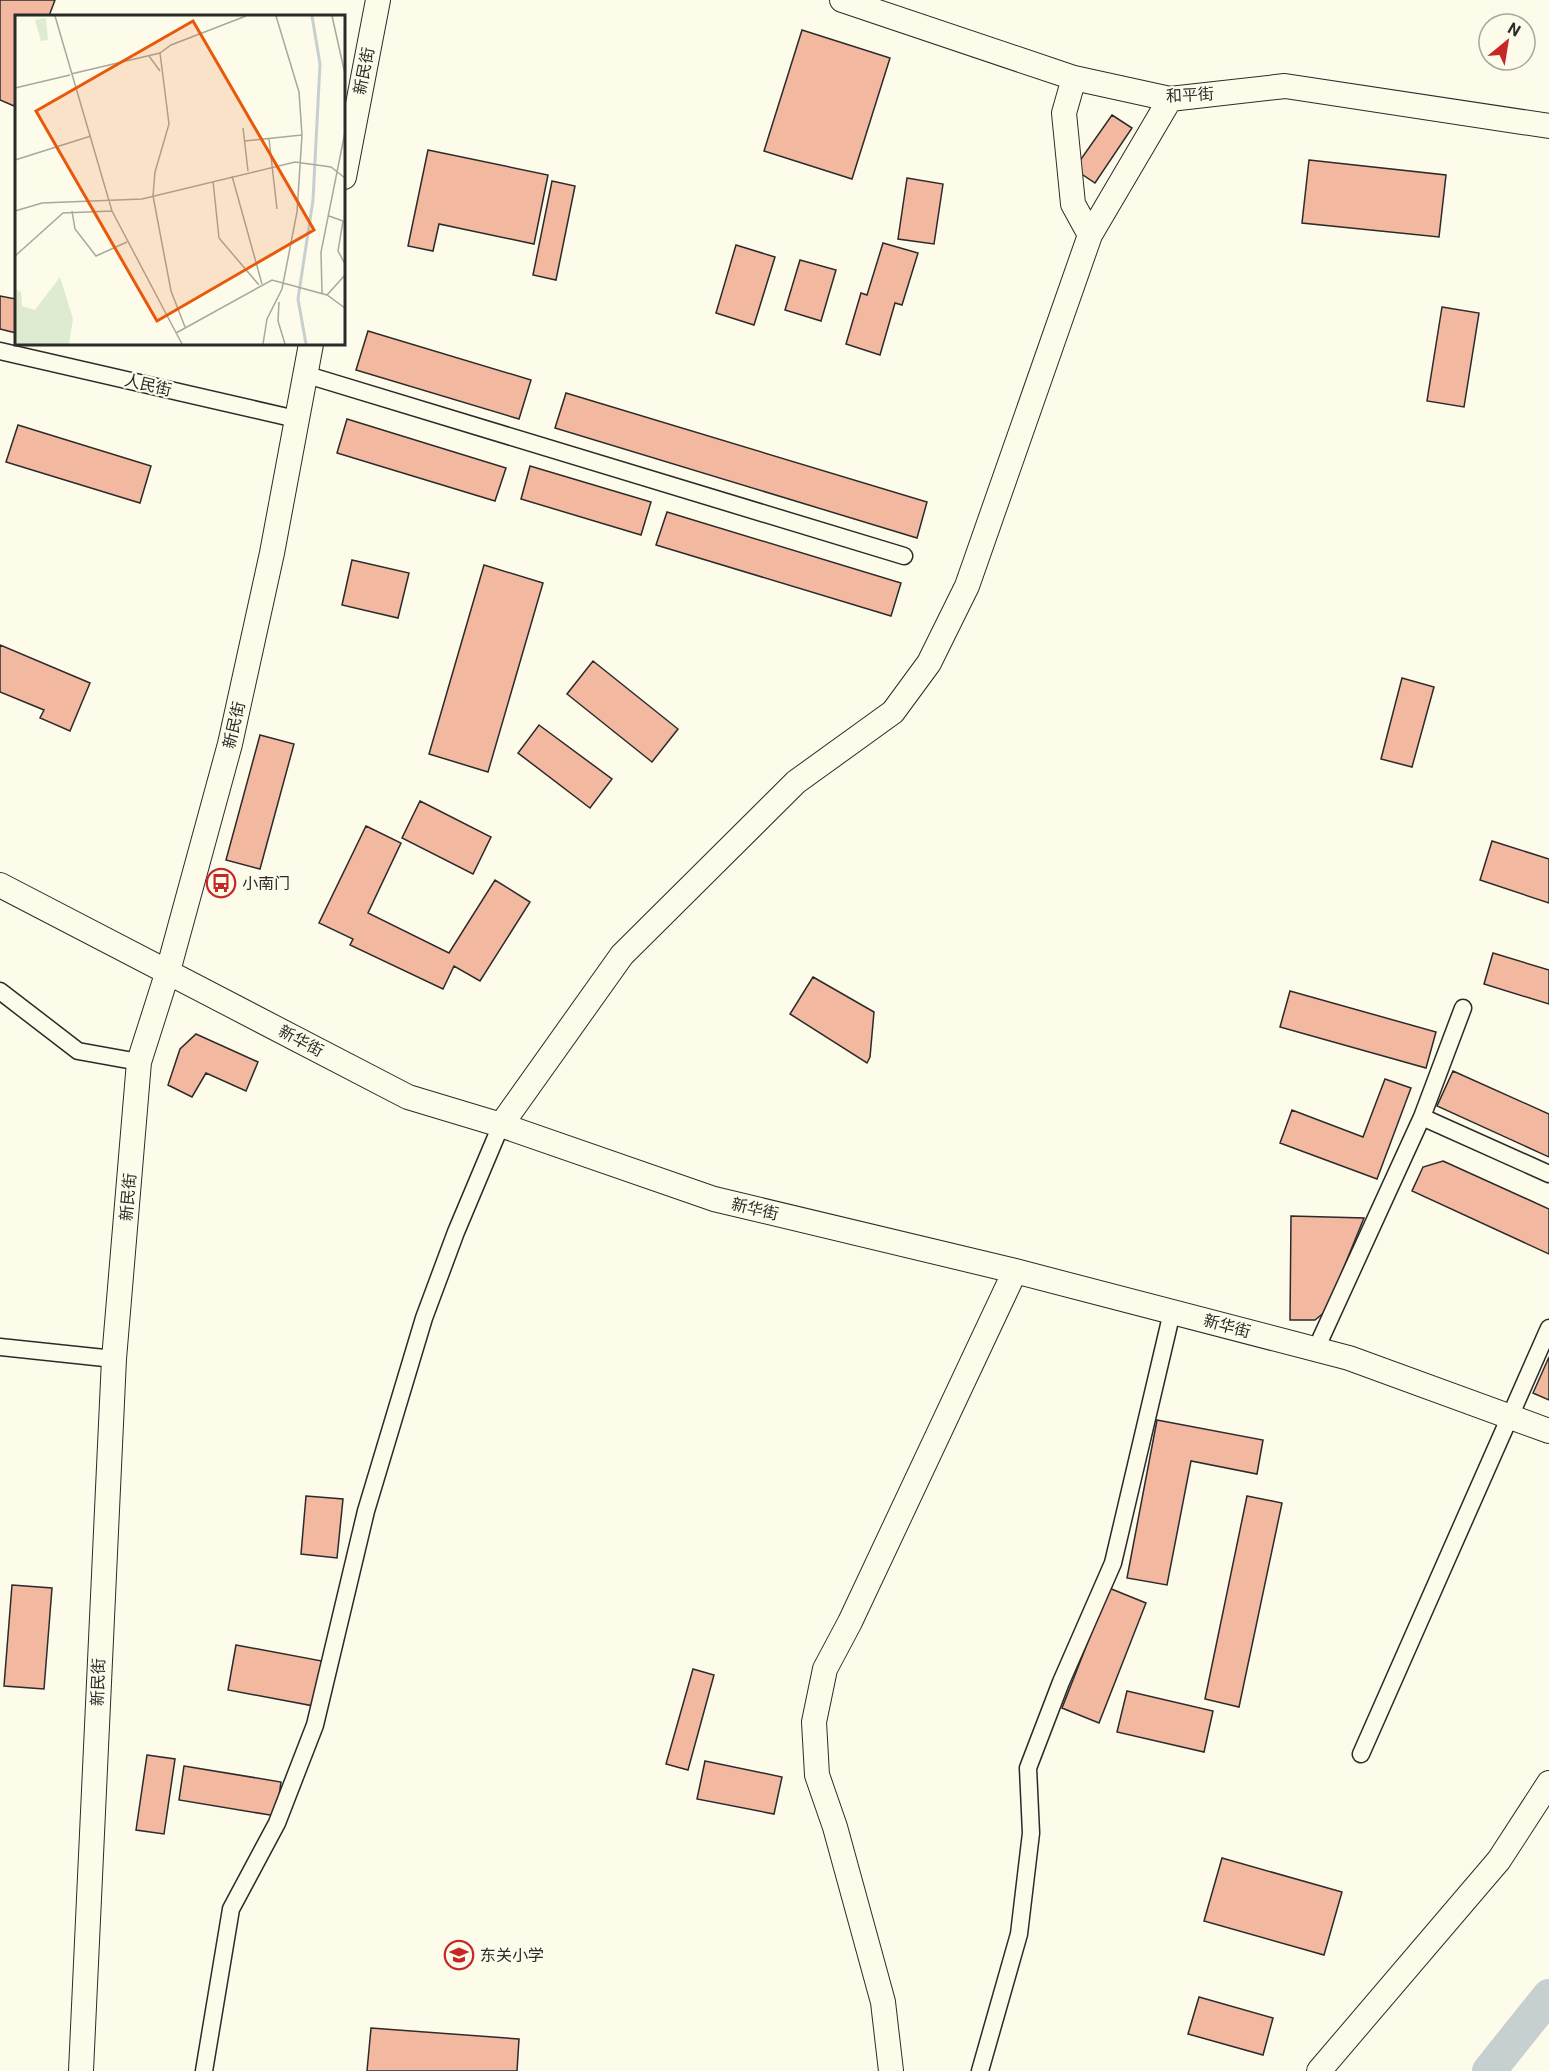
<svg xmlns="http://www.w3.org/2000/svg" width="1549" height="2071" font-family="Roboto,'Noto Sans SC',sans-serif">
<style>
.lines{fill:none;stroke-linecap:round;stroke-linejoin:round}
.river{stroke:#c7d0d0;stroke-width:34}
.building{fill:#f2b8a0;stroke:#2b2b2b;stroke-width:1.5}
.street-casing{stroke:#2b2b2b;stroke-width:19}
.secondary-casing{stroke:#2b2b2b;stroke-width:26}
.street{stroke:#fdfbea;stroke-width:16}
.secondary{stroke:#fdfbea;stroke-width:24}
.labels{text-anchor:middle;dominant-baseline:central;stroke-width:4.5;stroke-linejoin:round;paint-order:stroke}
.street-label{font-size:16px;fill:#2b2b2b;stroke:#fdfbea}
.poi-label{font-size:16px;fill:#2b2b2b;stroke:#fdfbea;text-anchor:start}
.inset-river{fill:none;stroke:#c7d0d0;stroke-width:3}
.inset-road{fill:none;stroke:#a9a89e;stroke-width:1.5}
.view{fill:#e8590c;fill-opacity:0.15;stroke:#e8590c;stroke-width:3}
.inset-edge{fill:none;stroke:#2b2b2b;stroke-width:3}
</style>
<rect width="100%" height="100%" fill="#fdfbea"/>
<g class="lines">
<!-- river -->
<path class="river" d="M1489,2071l60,-75"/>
</g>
<!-- building -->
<path class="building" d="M0,0h55l-6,16h-33v85l-2,5 -14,-6z
M802,30l88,28 -38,121 -88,-28z
M1112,115l20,13 -37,55 -21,-14z
M428,150l120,25 -14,69 -95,-20 -6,27 -25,-5z
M1309,160l137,15 -7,62 -137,-14z
M907,178l36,6 -9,60 -36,-5z
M552,181l23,5 -19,94 -23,-5z
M883,243l35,10 -16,52 -7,-2 -15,52 -34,-11 15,-51 6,2z
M736,245l39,12 -21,68 -38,-12z
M800,260l36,10 -15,51 -36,-11z
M0,296l16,3v34l-16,-4z
M1442,307l37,6 -15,94 -37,-6z
M368,331l163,49 -12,39 -163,-49z
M566,393l361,109 -10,36 -362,-110z
M347,419l159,49 -11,33 -158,-48z
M18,425l133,41 -11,37 -134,-41z
M530,466l121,36 -10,33 -120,-36z
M667,512l234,71 -10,33 -235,-71z
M352,560l57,13 -11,45 -56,-13z
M484,565l59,18 -55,189 -59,-18z
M0,645l90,38 -20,48 -30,-13 4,-8 -44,-18z
M593,661l85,68 -26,33 -85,-68z
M1402,678l32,9 -22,80 -31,-8z
M539,725l73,54 -22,29 -72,-55z
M260,735l34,9 -34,125 -34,-9z
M420,801l71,36 -18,37 -71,-36z
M366,826l35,17 -33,70 81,40 46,-73 35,22 -50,79 -26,-15 -11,23 -93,-44 3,-6 -34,-16z
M1492,841l57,18v44l-69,-23z
M1493,953l56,17v34l-65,-20z
M813,977l61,35 -4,45 -3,6 -77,-49z
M1290,991l146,41 -10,36 -146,-41z
M196,1034l62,28 -12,29 -40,-18 -14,24 -24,-12 12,-36z
M1453,1071l96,43v43l-112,-51z
M1385,1079l26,9 -34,91 -97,-36 12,-33 71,27z
M1443,1161l106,48v45l-137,-63 11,-24z
M1291,1216l73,2 -38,93 -11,9h-25z
M1549,1357v43l-16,-7z
M1157,1420l106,20 -6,34 -66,-13 -24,124 -40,-7z
M306,1496l37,3 -6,59 -36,-4z
M1247,1496l35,7 -43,204 -34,-8z
M12,1585l40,3 -8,101 -40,-3z
M1109,1588l37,15 -47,120 -37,-15z
M236,1645l86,16 -8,45 -86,-16z
M693,1669l21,6 -26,95 -22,-6z
M1127,1691l86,20 -9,41 -87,-20z
M147,1755l28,4 -11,75 -28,-4z
M705,1761l77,16 -8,37 -77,-15z
M184,1766l97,16 -5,34 -97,-16z
M1222,1858l120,34 -18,63 -120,-34z
M1199,1997l74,21 -10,37 -75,-21z
M371,2028l148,11 -2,32h-150z"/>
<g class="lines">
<!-- street casing -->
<g class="street-casing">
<path id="street" d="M0,351l296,68
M304,374l600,182
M0,991l78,60 61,11
M1422,1117l127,57
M0,1347l114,12
M1316,1349l106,-232 41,-109
M1361,1754l188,-426
M204,2071l27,-162 46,-86 38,-98 51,-214 58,-193 32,-86 45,-107
M980,2071l39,-137 12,-101 -3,-65 33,-86 52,-119 59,-251"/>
</g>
<!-- secondary casing -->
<g class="secondary-casing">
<path id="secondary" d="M842,0l232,78 96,21 115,-13 264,40
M1074,78l-10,35 9,91 17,31
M344,177l34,-177
M0,885l408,212 93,28 213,74 301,72 334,87 200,73
M501,1125l121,-170 174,-173 97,-70 36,-49 38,-77 123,-351 80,-136
M81,2071l33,-712 25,-297 29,-91 62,-227 42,-191 39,-209
M891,2071l-8,-69 -48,-175 -18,-52 -3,-53 11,-53 25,-47 165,-351
M1319,2071l180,-211 50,-77"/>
</g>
<!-- street -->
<use href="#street" class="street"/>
<!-- secondary -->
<use href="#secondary" class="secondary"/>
</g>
<!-- icons -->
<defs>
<g id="bus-ring" transform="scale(1.5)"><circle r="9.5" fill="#fdfbea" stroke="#c62828" stroke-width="1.5"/><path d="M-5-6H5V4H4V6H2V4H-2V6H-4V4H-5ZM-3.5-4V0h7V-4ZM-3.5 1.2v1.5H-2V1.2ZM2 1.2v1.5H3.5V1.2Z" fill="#c62828"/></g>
<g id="school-ring" transform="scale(1.5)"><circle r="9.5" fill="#fdfbea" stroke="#c62828" stroke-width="1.5"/><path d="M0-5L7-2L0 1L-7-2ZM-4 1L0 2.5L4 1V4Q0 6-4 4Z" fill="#c62828"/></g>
</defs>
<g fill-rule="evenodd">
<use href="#bus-ring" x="221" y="883"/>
<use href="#school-ring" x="459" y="1955"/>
</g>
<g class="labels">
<!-- street labels -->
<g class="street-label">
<text transform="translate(364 71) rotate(-79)">新民街</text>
<text transform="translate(1190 95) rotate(-3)">和平街</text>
<text transform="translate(148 385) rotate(13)">人民街</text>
<text transform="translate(234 725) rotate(-77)">新民街</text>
<text transform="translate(301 1041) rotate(28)">新华街</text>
<text transform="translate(128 1197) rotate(-85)">新民街</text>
<text transform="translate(755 1209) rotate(13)">新华街</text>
<text transform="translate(1227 1326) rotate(15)">新华街</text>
<text transform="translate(98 1682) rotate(-88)">新民街</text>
</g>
<!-- poi labels -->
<g class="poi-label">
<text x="242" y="883">小南门</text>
<text x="480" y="1955">东关小学</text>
</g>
</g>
<!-- overview -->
<g transform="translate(15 15)">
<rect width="330" height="330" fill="#fdfbea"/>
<path d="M31,3l2,22 -7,1 -6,-21zM45,262l13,42 -4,25h-54v-55l6,3 1,14 13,4z" fill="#deebd1"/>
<path class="inset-river" d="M291,329l-8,-45 15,-99 7,-136 -8,-48"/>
<path class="inset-road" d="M40,1l57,195 70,133M317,1l13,58M145,38l9,71 -14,48 -2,24 18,95 14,36M134,41l11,15M56,59l89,-21 11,-8 75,-29M0,73l55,-13M228,113l5,43M254,124l8,70M230,126l57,-6M0,145l76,-24M217,161l30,108M198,166l6,57 40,47M0,196l27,-8 100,-4 153,-37 36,5 14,11M57,196l3,18 21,27 31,-14M314,201l14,5 -5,30 7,13M0,241l48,-43 49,-2M307,278l-1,-41 24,-120M312,280l18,-20M264,287l-1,19 7,23M161,318l96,-53 55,15 18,13M248,329l4,-25 15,-30 15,-77 5,-77 -3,-43 -23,-76"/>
<path class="view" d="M178,6l121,209 -157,91 -121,-210z"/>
<rect width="330" height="330" class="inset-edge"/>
</g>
<!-- north arrow -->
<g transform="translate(1507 42) rotate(30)"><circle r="28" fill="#fdfbea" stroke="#a9a89e" stroke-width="1.5"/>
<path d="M0-4.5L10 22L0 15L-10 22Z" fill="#c62828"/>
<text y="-9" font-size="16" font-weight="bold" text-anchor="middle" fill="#2b2b2b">N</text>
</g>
</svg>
